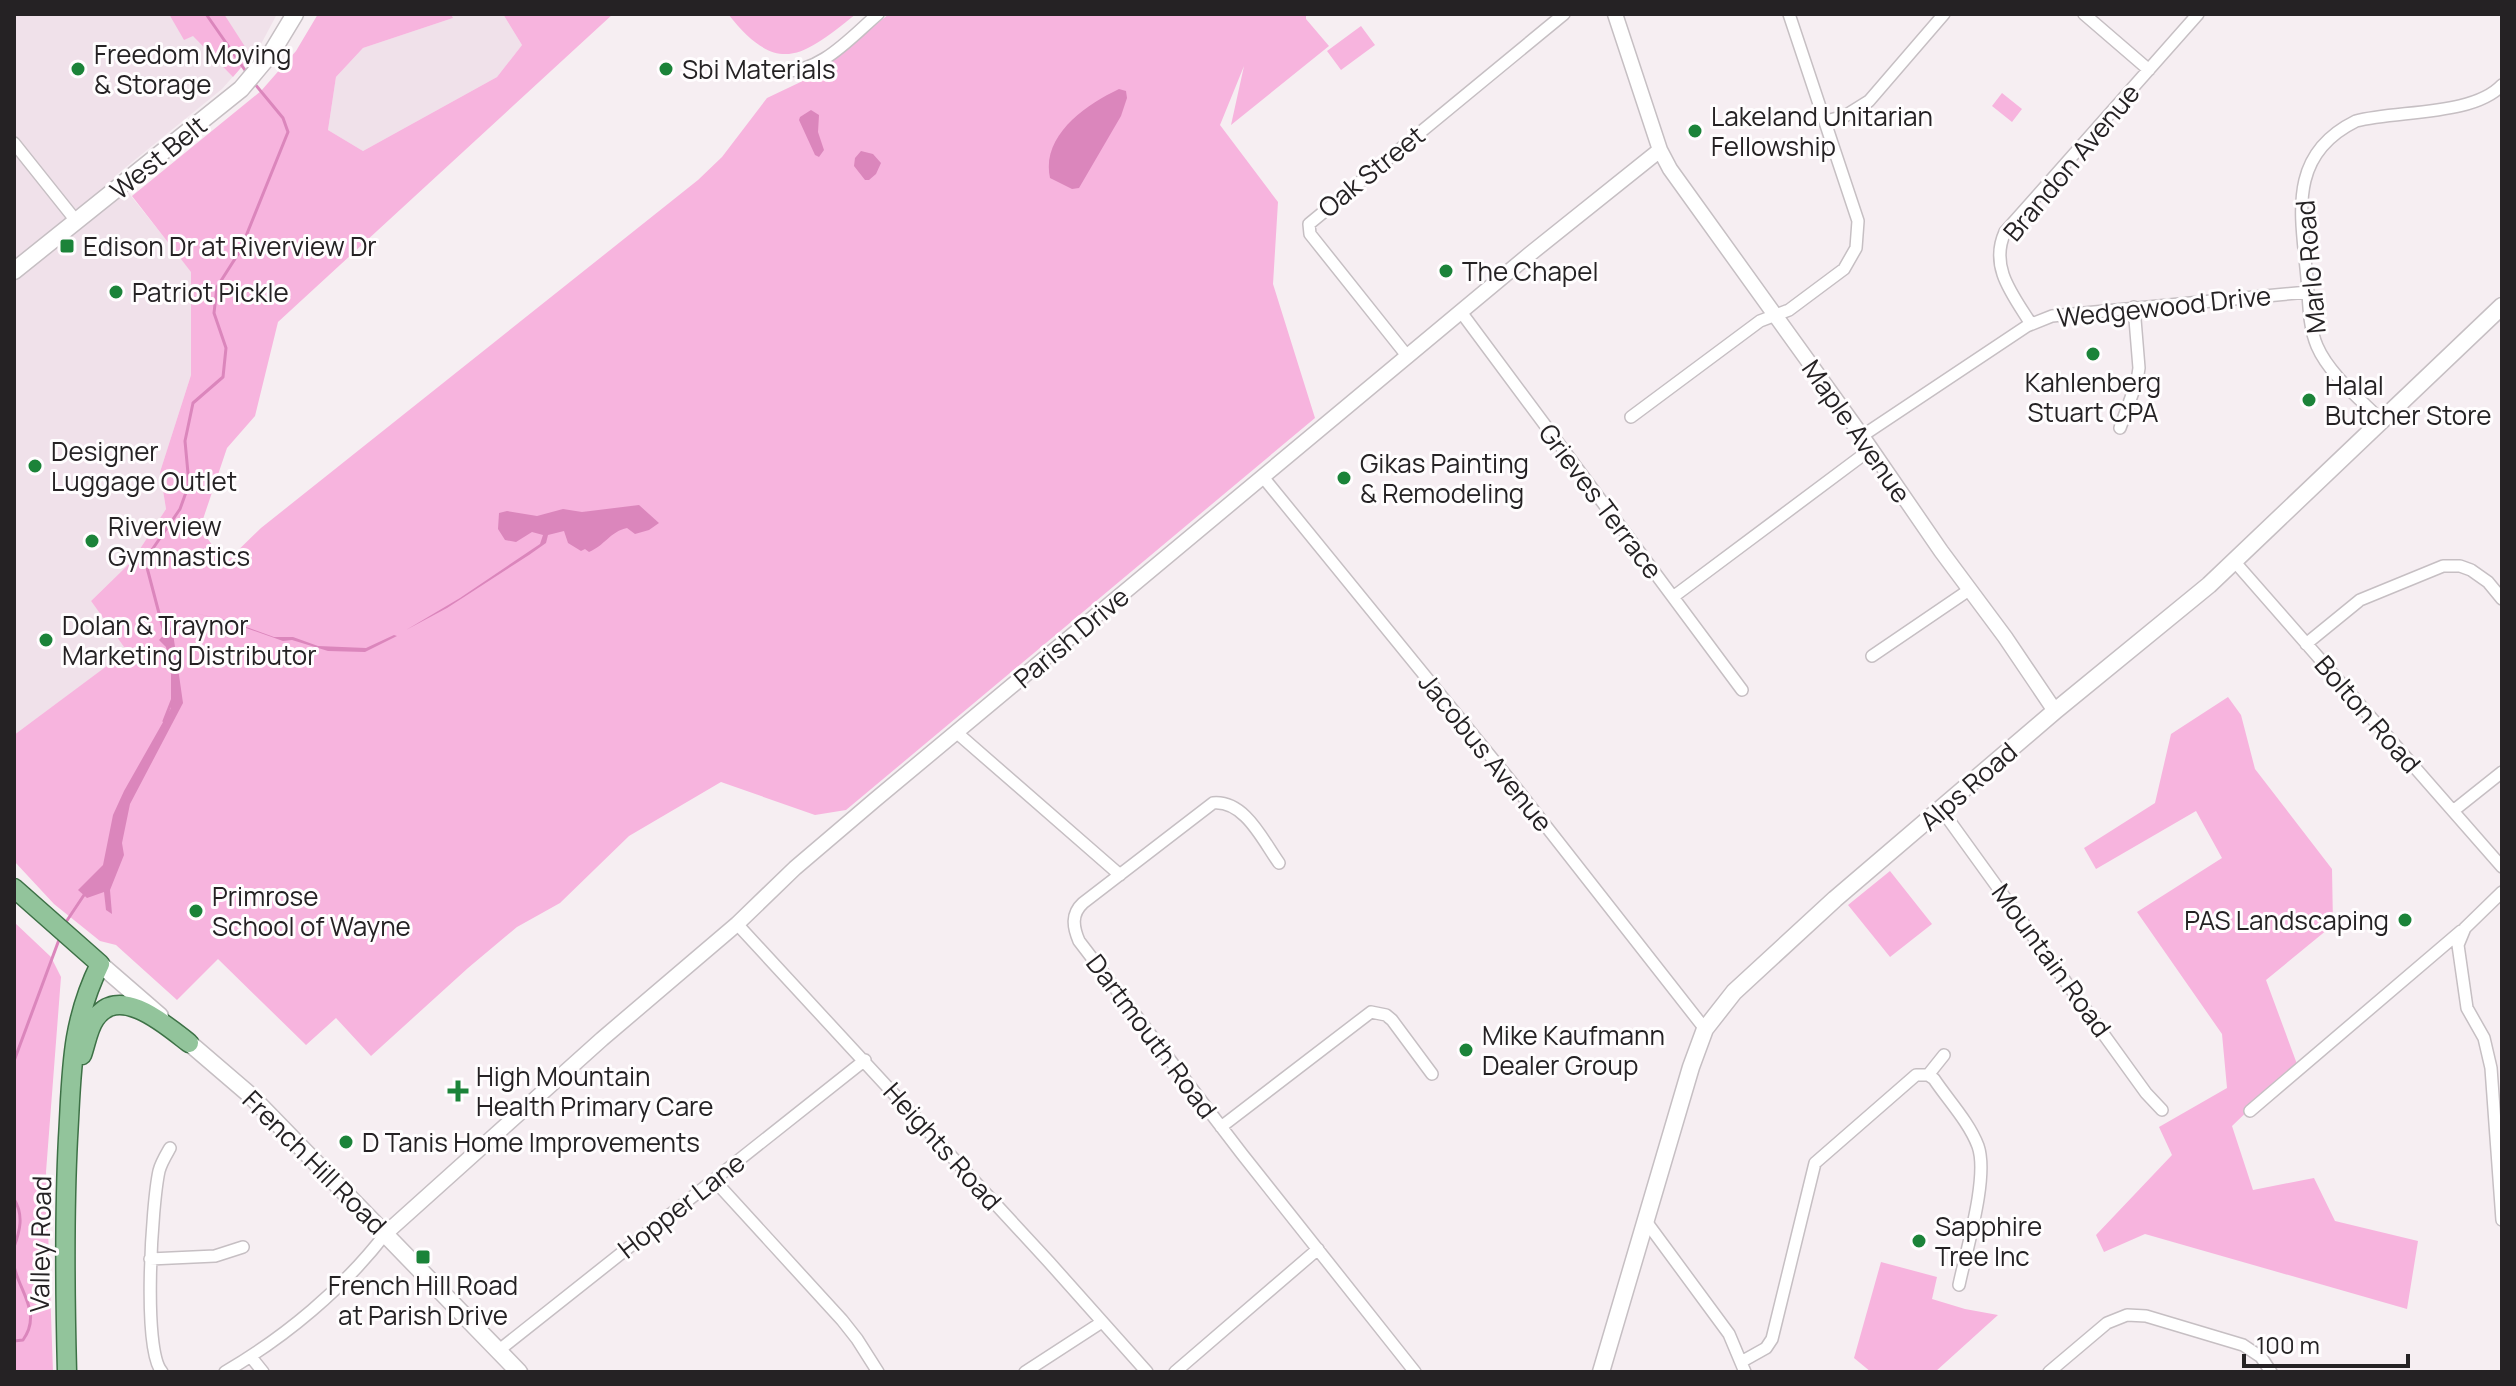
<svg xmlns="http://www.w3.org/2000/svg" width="2516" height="1386" font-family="Manrope,sans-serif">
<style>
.built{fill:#f0e1ea}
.green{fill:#f7b4de}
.water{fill:#db86bc}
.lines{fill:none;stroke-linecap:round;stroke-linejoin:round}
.stream{stroke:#db86bc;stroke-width:3}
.minor-casing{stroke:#c6bfc3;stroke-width:14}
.tertiary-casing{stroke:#c6bfc3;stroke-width:17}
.secondary-casing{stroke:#c6bfc3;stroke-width:19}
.primary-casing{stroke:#3d7146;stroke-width:21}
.minor{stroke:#fff;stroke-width:11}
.tertiary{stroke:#fff;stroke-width:14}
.secondary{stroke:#fff;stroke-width:16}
.primary{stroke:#92c49b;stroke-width:18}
.poi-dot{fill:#1b8339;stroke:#fffdfe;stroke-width:3}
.labels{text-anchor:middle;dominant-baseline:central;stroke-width:6;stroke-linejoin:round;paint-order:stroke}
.poi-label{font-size:26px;fill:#252224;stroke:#fffdfe;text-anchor:start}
.street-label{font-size:26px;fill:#252224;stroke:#fffdfe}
</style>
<rect width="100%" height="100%" fill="#f6eef2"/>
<!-- built -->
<path class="built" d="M14,14h263l-17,32 -38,43 -107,87 76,95v104l-31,97 6,37 -34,52 -41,40 37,50 -114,84z
M451,14h52l19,31 -25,32 -134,74 -35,-21 8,-53 27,-29 90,-30z"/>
<!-- green -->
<path class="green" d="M169,14h55l27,42 -18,21 -40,-41 -9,4z
M318,14h133l2,4 -90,30 -27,29 -8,53 35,21 134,-74 25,-32 -19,-31h110l-335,308 -23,94 -28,32 -27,80 25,35 36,-35 437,-348 24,-23 45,-59 42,-20 80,-64h417v5l23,27 -98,79 13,-59 -24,59 58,77 -5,82 42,134 -469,392 -31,5 -94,-33 -92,54 -69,67 -43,24 -49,41 -97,88 -35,-38 -30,27 -88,-86 -41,41 -61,-55 -16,-4 -46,-37 -40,-43v-126l113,-84 -36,-50 41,-40 34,-52 -6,-37 31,-97v-103l-59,-76 129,-105 35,-40z
M728,14h128c-54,43 -78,63 -128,0z
M1361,26l14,19 -34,25 -14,-19z
M2002,93l20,16 -10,13 -20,-16z
M2228,697l13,18 14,54 77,100 1,56 -67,55 31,84 -65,62 21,64 61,-12 21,43 83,20 -11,68 -262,-75 -41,18 -8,-17 76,-80 -13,-28 68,-39 -5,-54 -85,-122 85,-54 -26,-47 -100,58 -12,-21 71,-45 16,-69z
M1890,871l42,53 -42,33 -42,-52z
M14,922l37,35 10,20 -15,195 7,200h-39z
M1881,1262l56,15 -5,22 33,10 33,6 -63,57h-64l-17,-14z"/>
<!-- water -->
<path class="water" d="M1119,89l7,2 1,7 -6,18 -42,72 -7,1 -22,-11c-9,-42 35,-73 69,-89z
M811,110l8,5 -1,17 6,18 -5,7 -4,-2 -16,-35 1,-3z
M861,151l12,3 8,9 -5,11 -7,6h-4l-11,-14 1,-8z
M639,505l20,18 -10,7 -14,4 -8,-6c-16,3 -23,18 -38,24l-4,-3 -4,2 -13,-8 -4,-12 -16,4 -2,8 -17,12 -82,53 -41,22 54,-32 80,-54 3,-9 -11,-3 -16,10 -11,-2 -7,-11 1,-16 8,-2 30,5 26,-7 19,3z
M194,613l36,8 44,16h19l25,9 48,2 28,-13 3,1 -32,16 -37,-1 -36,-11 -9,1 -63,-22z
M172,626l11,77 -53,101 -8,39 2,12 -14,35 2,24 -6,-4 -2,-18 -17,6 -9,-8 25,-25 10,-50 11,-24 47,-83v-34l-5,-27 -7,-7z"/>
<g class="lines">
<!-- stream -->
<path class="stream" d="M206,14l41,59
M165,636l-20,-76 35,-51 9,-25 -4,-43 8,-38 30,-26 3,-29 -12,-35 3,-26 23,-36 48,-119 -5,-14 -29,-35
M164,721l9,-23
M66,922l20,-30
M14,1061l46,-124
M14,1199c10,16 6,32 0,48
M14,1266c6,27 28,47 9,74l-9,1"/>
<!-- minor casing -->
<g class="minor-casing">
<path id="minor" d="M2084,14l65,56
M780,71c39,4 71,-34 98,-57
M1826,121l19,-5 24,-15 75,-87
M14,143l63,79
M1461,312l281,378
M2031,324c-18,-29 -42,-57 -26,-92l193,-218
M1408,357l-98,-123 -1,-10 255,-210
M1631,417l129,-96 29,-11 55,-41 12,-21 2,-27 -69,-207
M2381,420c-21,-21 -52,-46 -64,-74 -9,-21 -8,-46 -10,-68 -6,-64 -20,-123 49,-157 42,-11 117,-5 146,-36
M2120,428l17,-47 2,-13 -5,-61
M1862,436l165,-110 25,-10 256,-24
M1263,477l246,302 196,250
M2234,561l268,306
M1673,597l198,-148
M2306,644l54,-44 83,-34h17l11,4 17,12 14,17
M1872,656l97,-66
M956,732l164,143
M1941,809l205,284 16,17
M2453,811l49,-39
M1279,863c-16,-22 -34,-63 -66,-60l-130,100c-12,11 -10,24 -4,38l163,213 173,218
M2502,892l-37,36 -7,17 9,63 17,30 7,30 11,152
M737,924l312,338 98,110
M1928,1075l6,4c14,21 35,43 44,67 11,31 -12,105 -19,139
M2250,1111l211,-180
M1221,1127l150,-115 15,3 6,5 40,54
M714,1180l128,140 15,19 21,33
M1645,1220l84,114 16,38
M150,1259l65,-3 28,-9
M498,1351l367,-291
M251,1357l12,15
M1741,1362l25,-14 6,-9 43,-176 101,-88h12l16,-20
M162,1372c-20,-22 -10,-169 -3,-201 2,-8 7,-16 11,-23
M225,1372c60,-35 118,-83 161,-139
M1025,1372l77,-50
M1175,1372l143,-123
M2049,1372l58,-49 20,-8 19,1 97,29 18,12 10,15"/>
</g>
<!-- tertiary casing -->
<g class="tertiary-casing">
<path id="tertiary" d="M1615,14l45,136 10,19 192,267 79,115 64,86 50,74
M386,1233l216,-194 135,-115 58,-56 81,-69 654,-545 130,-104"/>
</g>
<!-- secondary casing -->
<g class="secondary-casing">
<path id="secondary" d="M14,271l227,-182 31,-37 23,-38
M100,964l60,52
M180,1035l70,60 269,277
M1601,1372l90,-305 14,-38 29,-37 101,-93 220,-188 154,-126 293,-279"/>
</g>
<!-- primary casing -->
<g class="primary-casing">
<path id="primary" d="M14,888l86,76c-30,61 -28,108 -32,174 -4,78 -3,156 -1,234
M82,1055c4,-11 6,-26 13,-36 24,-36 72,7 94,24"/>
</g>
<!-- minor -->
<use href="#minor" class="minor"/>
<!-- tertiary -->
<use href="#tertiary" class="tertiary"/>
<!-- secondary -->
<use href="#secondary" class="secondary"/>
<!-- primary -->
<use href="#primary" class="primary"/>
</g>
<!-- markers -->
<g class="poi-dot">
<circle cx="78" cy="69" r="8"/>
<circle cx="666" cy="69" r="8"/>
<circle cx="1695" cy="131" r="8"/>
<rect x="59" y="238" width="16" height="16" rx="4"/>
<circle cx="1446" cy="271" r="8"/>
<circle cx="116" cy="292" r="8"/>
<circle cx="2093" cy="354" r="8"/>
<circle cx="2309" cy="400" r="8"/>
<circle cx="35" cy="466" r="8"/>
<circle cx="1344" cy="478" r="8"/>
<circle cx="92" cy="541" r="8"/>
<circle cx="46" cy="640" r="8"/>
<circle cx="196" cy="911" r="8"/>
<circle cx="2405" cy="920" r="8"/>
<circle cx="1466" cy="1050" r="8"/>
<path d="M454 1079h8v8h8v8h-8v8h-8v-8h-8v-8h8z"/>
<circle cx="346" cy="1142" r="8"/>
<circle cx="1919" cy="1241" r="8"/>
<rect x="415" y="1249" width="16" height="16" rx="4"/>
</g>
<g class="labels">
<!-- poi labels -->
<g class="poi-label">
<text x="94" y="54">Freedom Moving<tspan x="94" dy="30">&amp; Storage</tspan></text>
<text x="682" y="69">Sbi Materials</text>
<text x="1711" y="116">Lakeland Unitarian<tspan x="1711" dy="30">Fellowship</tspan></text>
<text x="83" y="246">Edison Dr at Riverview Dr</text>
<text x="1462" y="271">The Chapel</text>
<text x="132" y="292">Patriot Pickle</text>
<text x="2093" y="382" text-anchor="middle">Kahlenberg<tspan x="2093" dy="30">Stuart CPA</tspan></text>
<text x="2325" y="385">Halal<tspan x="2325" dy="30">Butcher Store</tspan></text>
<text x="51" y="451">Designer<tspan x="51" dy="30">Luggage Outlet</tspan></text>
<text x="1360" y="463">Gikas Painting<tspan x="1360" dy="30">&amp; Remodeling</tspan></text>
<text x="108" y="526">Riverview<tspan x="108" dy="30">Gymnastics</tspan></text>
<text x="62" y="625">Dolan &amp; Traynor<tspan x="62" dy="30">Marketing Distributor</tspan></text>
<text x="212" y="896">Primrose<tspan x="212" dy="30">School of Wayne</tspan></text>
<text x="2389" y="920" text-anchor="end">PAS Landscaping</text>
<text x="1482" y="1035">Mike Kaufmann<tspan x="1482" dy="30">Dealer Group</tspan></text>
<text x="476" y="1076">High Mountain<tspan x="476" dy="30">Health Primary Care</tspan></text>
<text x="362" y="1142">D Tanis Home Improvements</text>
<text x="1935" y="1226">Sapphire<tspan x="1935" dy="30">Tree Inc</tspan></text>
<text x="423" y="1285" text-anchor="middle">French Hill Road<tspan x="423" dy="30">at Parish Drive</tspan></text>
</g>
<!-- street labels -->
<g class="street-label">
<text transform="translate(158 157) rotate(-39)">West Belt</text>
<text transform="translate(2071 162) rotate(-50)">Brandon Avenue</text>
<text transform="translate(1371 171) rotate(-39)">Oak Street</text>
<text transform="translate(2310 267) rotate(-95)">Marlo Road</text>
<text transform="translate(2164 306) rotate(-6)">Wedgewood Drive</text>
<text transform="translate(1857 431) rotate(55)">Maple Avenue</text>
<text transform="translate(1601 501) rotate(53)">Grieves Terrace</text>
<text transform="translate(1071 637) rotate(-40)">Parish Drive</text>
<text transform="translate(2368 714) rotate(49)">Bolton Road</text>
<text transform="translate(1486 752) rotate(51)">Jacobus Avenue</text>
<text transform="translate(1968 786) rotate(-41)">Alps Road</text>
<text transform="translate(2052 960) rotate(54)">Mountain Road</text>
<text transform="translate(1152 1036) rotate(53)">Dartmouth Road</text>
<text transform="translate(943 1146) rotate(48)">Heights Road</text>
<text transform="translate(315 1162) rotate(45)">French Hill Road</text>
<text transform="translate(681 1205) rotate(-38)">Hopper Lane</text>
<text transform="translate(40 1244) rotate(-89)">Valley Road</text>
</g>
</g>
<!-- border -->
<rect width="2516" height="1386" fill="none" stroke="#252224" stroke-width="32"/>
<!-- scale -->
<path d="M2244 1354v12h164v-12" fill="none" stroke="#252224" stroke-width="4"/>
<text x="2256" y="1354" font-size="24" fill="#252224" stroke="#fffdfe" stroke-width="6" paint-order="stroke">100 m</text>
</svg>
